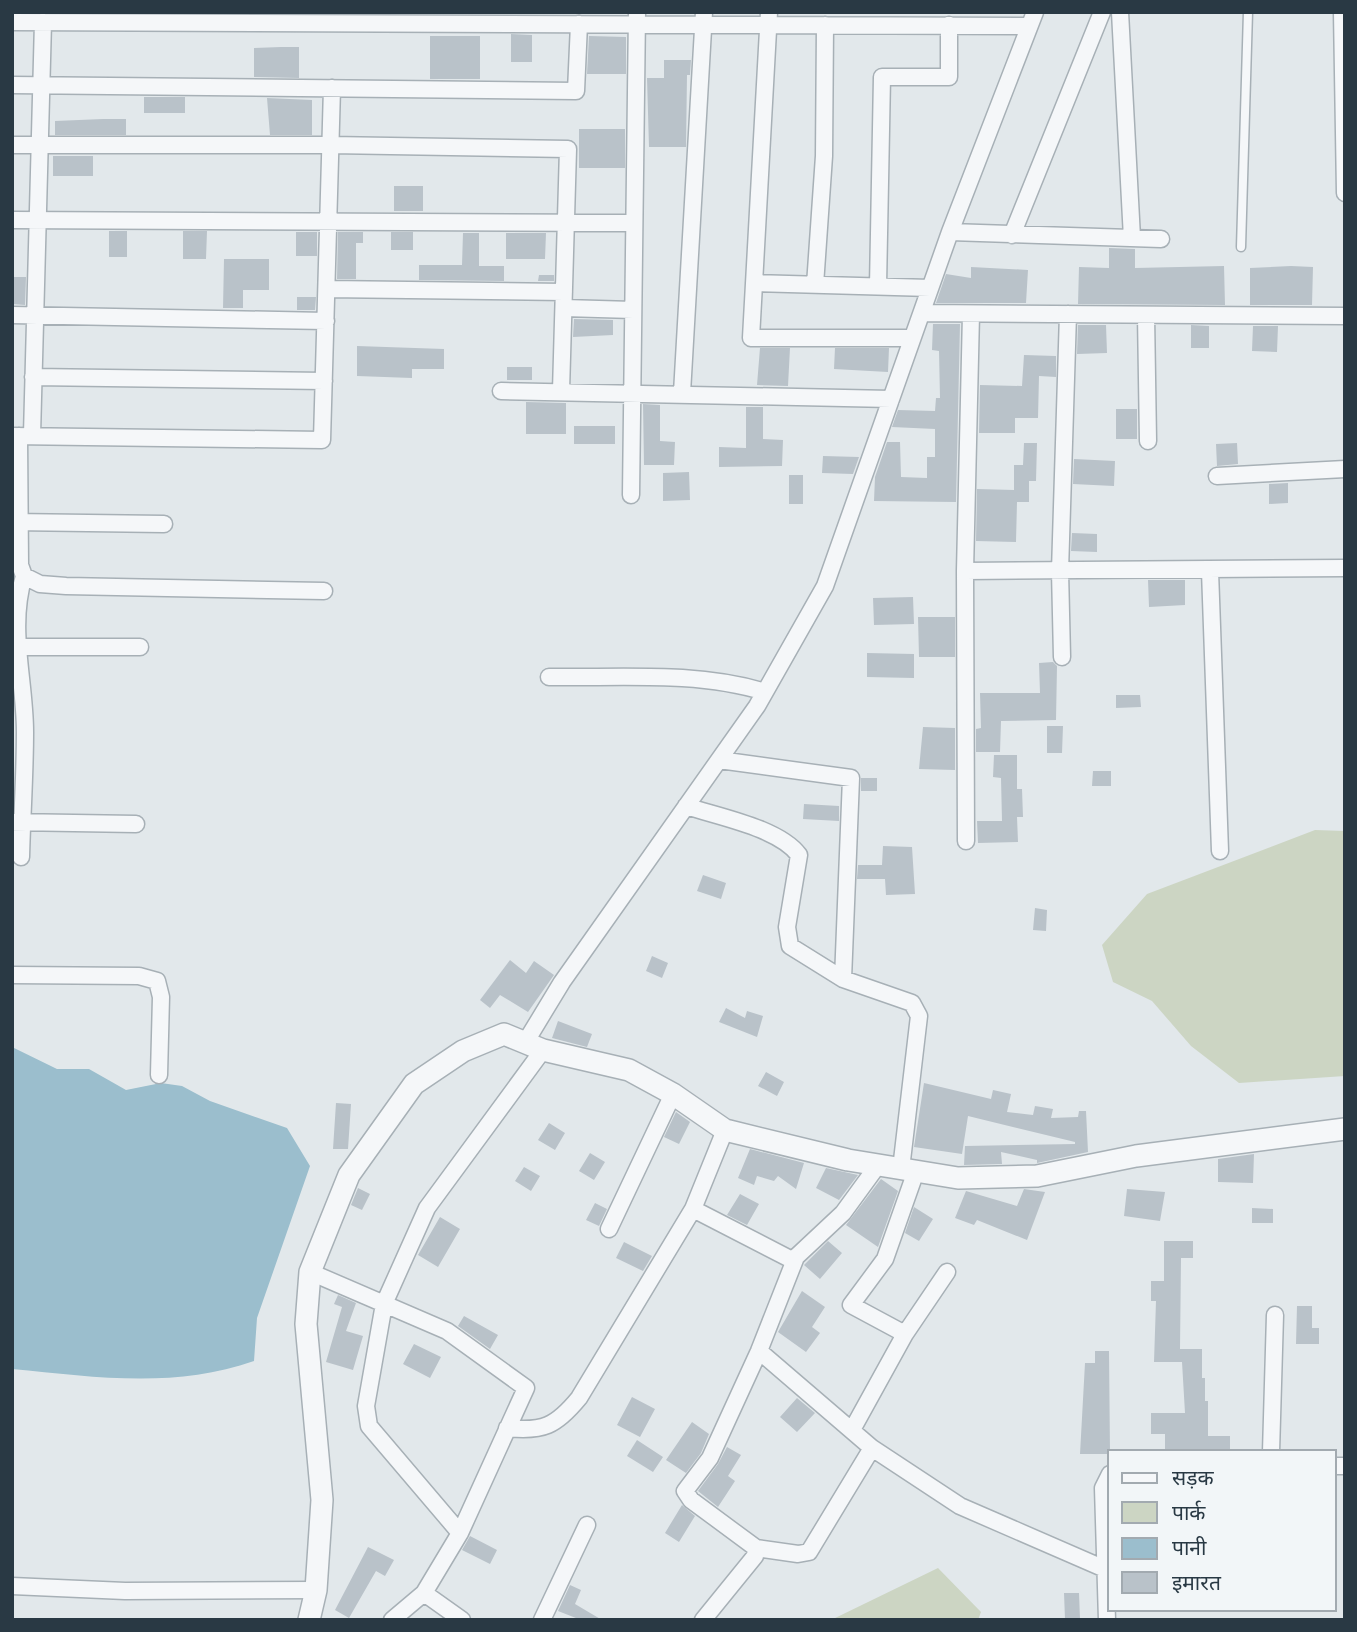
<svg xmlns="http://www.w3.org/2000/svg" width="1357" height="1632" font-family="'Noto Sans','Noto Sans Devanagari',sans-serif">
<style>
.green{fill:#ccd5c3}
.water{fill:#9bbecd}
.building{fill:#b9c2c9}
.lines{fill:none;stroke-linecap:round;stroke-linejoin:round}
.service-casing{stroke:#a7b0b6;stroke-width:11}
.minor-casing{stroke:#a7b0b6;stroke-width:19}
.tertiary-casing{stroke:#a7b0b6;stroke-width:24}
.service{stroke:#f5f7f9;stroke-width:8}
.minor{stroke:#f5f7f9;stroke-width:16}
.tertiary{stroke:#f5f7f9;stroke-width:21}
</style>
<rect width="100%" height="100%" fill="#e2e8eb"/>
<!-- green -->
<path class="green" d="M1315,830l30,1v245l-106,7 -48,-37 -39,-45 -39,-19 -11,-37 45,-51z
M938,1568l43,44 -3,8h-147z"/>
<!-- water -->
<path class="water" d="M12,1047l45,22h32l37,21 35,-7 21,3 28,15 77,27 23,38 -53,152 -3,43c-79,28 -160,16 -242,8z"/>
<!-- building -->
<path class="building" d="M511,34l21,1v27h-21z
M430,36h50v43h-50z
M589,36l37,1v37h-39z
M281,47h18v31l-45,-1v-29z
M664,60h27l-1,15h-3l-1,72h-37l-2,-69h17z
M144,97h41v16h-41z
M267,98l45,2v35h-42z
M103,119h23v16h-71v-14z
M579,129h46v39h-46z
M53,156h40v20h-40z
M394,186h29v25h-29z
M109,231h18v26h-18z
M183,231h24l-1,28h-23z
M296,232h21v24h-21z
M338,232h25v11h-7v36h-19z
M391,232h22v18h-22z
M463,233h16v33h25v15l-85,-1v-15h43z
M506,233h40l-1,26h-39z
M1109,248l26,1v19l89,-2 1,39 -147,-1 1,-37 30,1z
M224,259h45v31h-26v18h-20z
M1291,266l22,1 -1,38h-62v-37z
M971,267l57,3 -2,33h-90l10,-29 25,4z
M539,275h15v6h-16z
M12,277h14l-1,28 -13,-1z
M297,297h19l-1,13h-18z
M574,319l39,1v15l-40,2z
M933,324h27l-4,178 -82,-1 1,-24 12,-35h13l1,35 26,1v-21h8v-28l-43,-2 6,-17 37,1 1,-13h4l-1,-47 -7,-1z
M1078,325h28l1,28 -30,1z
M1191,325l18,1v22h-18z
M1253,326h25l-1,26 -25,-1z
M357,346l87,3v20h-32v9l-55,-2z
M760,348h30l-2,38 -31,-1z
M835,348h54l-1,24 -54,-3z
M1024,355l32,1v21l-17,-1 -1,42h-23v15h-36l1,-48 42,1z
M507,367h25v13h-25z
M526,402l40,1v31h-40z
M643,404l17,1v36l15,1 -1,23h-30z
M746,407h17v32l20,1 -1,26 -63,1v-20l27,1z
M1116,409h21v30h-21z
M574,426h41v18h-41z
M1024,443h13l-1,38h-7v21h-12l-1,40 -40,-1 1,-52 37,1v-25h9z
M1237,443l1,21 -21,2 -1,-22z
M823,456l36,1 -6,17 -31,-1z
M1074,459l41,2 -1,25 -41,-2z
M689,472l1,28 -27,1v-28z
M789,475h14v29h-14z
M1288,483v20l-19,1v-20z
M1072,533l25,1v18l-26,-1z
M1148,580h37v25l-36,2z
M913,597l1,27 -40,1 -1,-27z
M918,617h37v40h-36z
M867,653l47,1v24l-47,-1z
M1053,662l4,4 -1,54 -55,1 -1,31h-24v-23l5,-1 -1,-35h60l-1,-30z
M1116,695h24l1,12 -25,1z
M1047,726h16l-1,27h-15z
M923,727l32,1v42l-36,-1z
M994,755h23v34h5l1,28h-6l1,25 -40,1 -1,-22h25l-1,-43 -8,-1z
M1093,771h18v15h-19z
M861,778h16v13h-16z
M804,804l35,2v15l-36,-2z
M883,846l29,1 3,47 -29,1 -1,-16h-28l1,-14h24z
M703,875l23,8 -5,16 -24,-8z
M1035,908l12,2 -1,21 -13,-1z
M652,956l16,7 -6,15 -16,-7z
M510,960l16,13 8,-12 20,14 -26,37 -28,-17 -10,13 -10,-8z
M726,1008l19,10 2,-7 16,5 -6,21 -38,-15z
M558,1021l34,13 -5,13 -35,-9z
M766,1072l18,10 -7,14 -19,-10z
M924,1083l67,16 2,-9 18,4 -4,18 26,3 2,-9 18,3 -2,9 27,-1 1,-6h7l2,41 -51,11v-3l-36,-8 1,12 -38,1 1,-19 110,-2v-2l-107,-26 -6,38 -48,-7z
M336,1103l15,1 -3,45h-15z
M676,1112l14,10 -11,22 -15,-7z
M549,1123l16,10 -10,17 -17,-10z
M750,1149l54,14 -8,26 -18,-13 -4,5 -17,-5 -3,9 -16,-7z
M590,1153l15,9 -11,18 -15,-9z
M1254,1154l-1,29 -35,-1v-23z
M524,1167l16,9 -9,15 -16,-10z
M826,1168l32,7 -19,25 -23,-12z
M881,1179l17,12 -20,56 -32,-22z
M358,1188l12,6 -8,16 -11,-5z
M1024,1189l21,3 -18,48 -50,-20 -3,5 -19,-7 11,-27 51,15z
M1127,1189l38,3 -5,29 -36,-5z
M740,1194l19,10 -12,21 -20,-10z
M595,1203l12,6 -8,17 -13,-6z
M914,1207l19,12 -14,22 -14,-8z
M1252,1208l21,1v14h-21z
M440,1217l20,12 -22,38 -20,-12z
M828,1241l14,12 -22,26 -16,-14z
M1164,1241h29v17h-12l-1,91h22v29h3v23h3v35h22v16h-65v-18h-14v-21h34l-3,-51h-28l2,-61h-5v-20h13z
M624,1242l28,14 -9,15 -27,-13z
M802,1291l23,16 -13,20 8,6 -14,19 -28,-20z
M338,1295l18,8 -10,28 17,5 -10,34 -27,-8 16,-55 -8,-3z
M1297,1306h15v22h7v16h-23z
M464,1316l34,19 -8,14 -32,-23z
M414,1344l27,13 -11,21 -27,-14z
M1095,1351h14l1,103h-30l5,-91h10z
M632,1397l23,12 -15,28 -23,-12z
M797,1398l18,15 -18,19 -17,-15z
M692,1422l17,12 -8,19 -15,20 -20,-13z
M637,1440l26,17 -10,15 -26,-16z
M727,1447l14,8 -13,21 7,5 -17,26 -20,-16 20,-27z
M682,1505l13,11 -16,26 -14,-9z
M470,1536l27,14 -7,14 -28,-14z
M368,1547l26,13 -9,16 -9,-5 -27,47 -14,-8z
M570,1585l11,5 -6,14 27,16h-21l-23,-9z
M1064,1593h15l1,26h-15z"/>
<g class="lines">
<!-- service casing -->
<g class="service-casing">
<path id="service" d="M1241,247l7,-235"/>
</g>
<!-- minor casing -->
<g class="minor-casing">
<path id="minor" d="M769,12l-18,326h161
M1120,12l12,226
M1342,12l3,181
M12,22l1017,4
M12,85l564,6 3,-67
M12,145h319l237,4 -7,242
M12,220l622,3
M950,232l211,7
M1012,235l90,-223
M754,283l176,5
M815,285l9,-129 1,-131
M878,286l4,-209h67v-52
M327,289l237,3
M564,308l69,2
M922,313l423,3
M12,315l314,6
M1146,315l2,126
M33,377l291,4
M501,391l390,8
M682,393l22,-381
M32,435l11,-413
M12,436l310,4 10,-352
M19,436l1,129 4,11 16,8 26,2 258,5
M1217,476l128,-7
M631,495l6,-483
M12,522l152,2
M965,571l380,-3
M1210,571l10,280
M16,647h124
M1062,657l-2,-86 8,-257
M549,677c71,1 148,-6 216,15
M719,760l132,18 -8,201
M686,806c33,11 93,22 113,49l-12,72 3,19 53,33 69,24 7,13 -18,153
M12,822l124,2
M966,841l-1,-270 6,-257
M21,857c1,-41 4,-83 4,-125 0,-52 -17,-104 -1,-156
M12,975l127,1 18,5 4,16 -2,78
M525,1043l37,-61 195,-276 68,-120 125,-354 85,-220
M693,1209l101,52
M609,1229l64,-135
M310,1272l137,59 79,57 -66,145 -36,60 -32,27
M905,1334l-54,-29 34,-46 31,-88
M759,1351l113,97 88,58 145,63
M507,1428c36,4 49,-2 72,-30l114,-189 32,-79
M852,1430l53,-96 42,-62
M1271,1452l4,-137
M1334,1466h11
M460,1533l-91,-107 -3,-20 18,-102 43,-96 116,-158
M756,1548l42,6 11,-2 63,-104
M12,1586l113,5 191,-1
M424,1593l38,27
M542,1620l45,-95
M703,1620l52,-64 1,-8 -65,-48 -6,-9 25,-33 49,-107 37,-94 47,-44 35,-48
M1107,1620l-4,-132 7,-14"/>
</g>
<!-- tertiary casing -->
<g class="tertiary-casing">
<path id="tertiary" d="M309,1620l7,-30 6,-90 -16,-176 4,-52 39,-97 65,-91 49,-33 41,-17 39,16 86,20 44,24 52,36 123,30 110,18 79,-2 99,-20 209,-27"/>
</g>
<!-- service -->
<use href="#service" class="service"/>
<!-- minor -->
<use href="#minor" class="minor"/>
<!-- tertiary -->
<use href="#tertiary" class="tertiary"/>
</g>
<!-- border -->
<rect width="1357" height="1632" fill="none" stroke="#293944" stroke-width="28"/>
<!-- legend -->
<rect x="1108" y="1450" width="228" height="161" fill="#f2f6f8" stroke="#a2aab0" stroke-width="2"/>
<rect x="1122" y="1473" width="35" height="10" fill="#f5f7f9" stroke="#a2aab0" stroke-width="2"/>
<text x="1172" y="1485" font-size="21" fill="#293944">सड़क</text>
<rect x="1122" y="1502" width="35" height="21" fill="#ccd5c3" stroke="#a2aab0" stroke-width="2"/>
<text x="1172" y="1520" font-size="21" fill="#293944">पार्क</text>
<rect x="1122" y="1538" width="35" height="21" fill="#9bbecd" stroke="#a2aab0" stroke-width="2"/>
<text x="1172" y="1555" font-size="21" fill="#293944">पानी</text>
<rect x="1122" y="1572" width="35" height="21" fill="#b9c2c9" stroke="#a2aab0" stroke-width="2"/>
<text x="1172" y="1590" font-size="21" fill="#293944">इमारत</text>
</svg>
